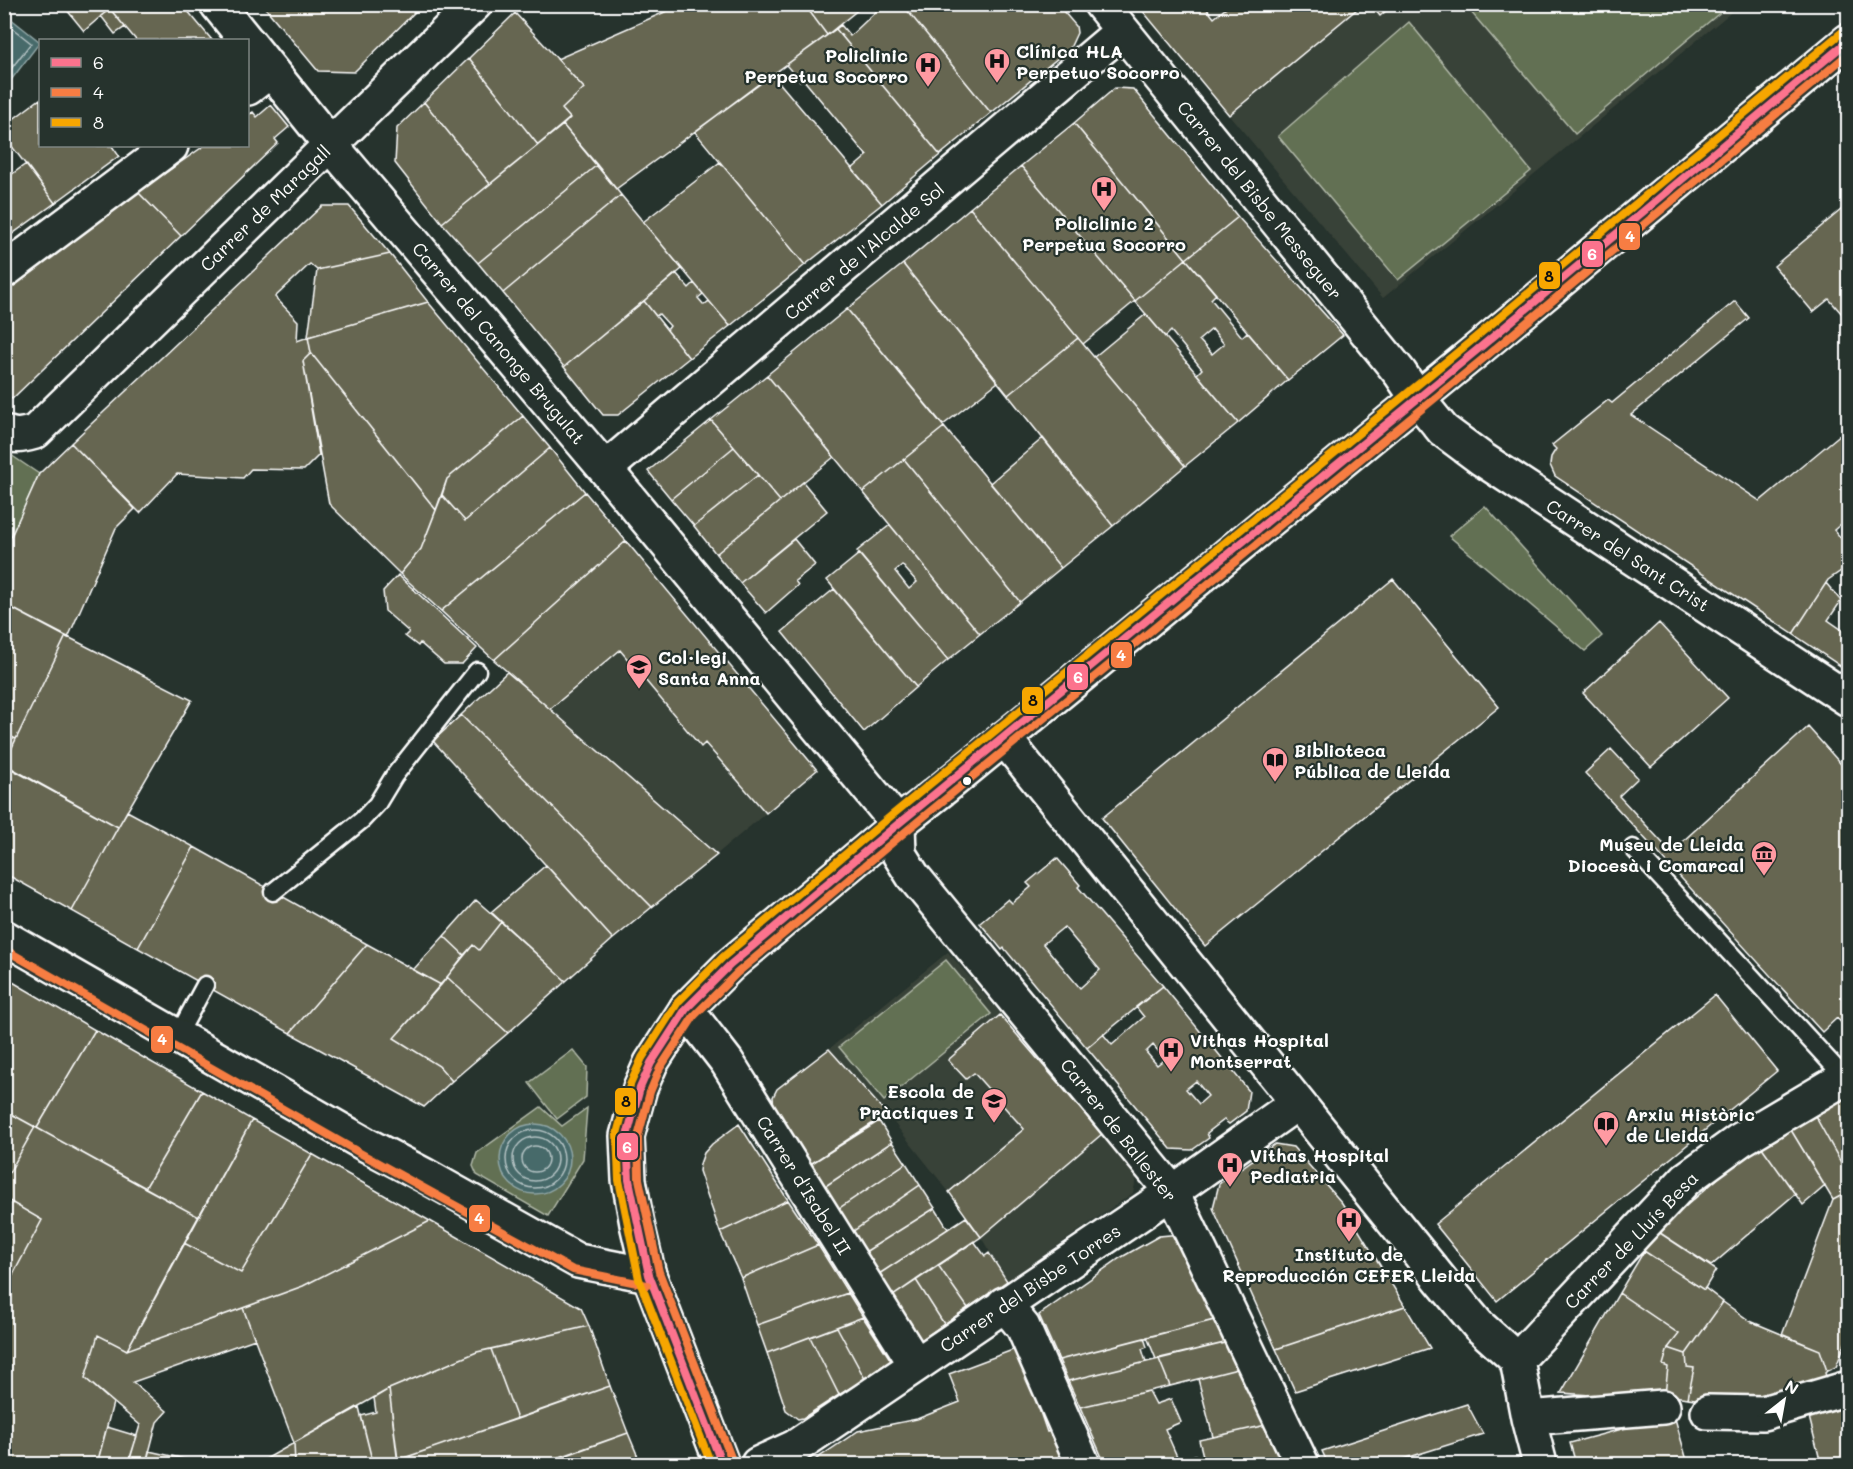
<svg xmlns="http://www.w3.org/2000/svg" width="1853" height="1469" font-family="Mali,sans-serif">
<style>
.built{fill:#394238}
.green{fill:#627052;stroke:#b0b8a8;stroke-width:1.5}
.water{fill:#466a6b;stroke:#90a6a6;stroke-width:1.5}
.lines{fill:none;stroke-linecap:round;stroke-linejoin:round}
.shore{stroke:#b5c3c4;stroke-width:1.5}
.building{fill:#666651;stroke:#fff;stroke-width:1.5;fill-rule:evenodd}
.lane-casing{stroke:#fff;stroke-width:21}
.street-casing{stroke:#fff;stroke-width:38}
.secondary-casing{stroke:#fff;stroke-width:38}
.lane{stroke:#26332d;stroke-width:16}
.street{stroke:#26332d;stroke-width:33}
.secondary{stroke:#26332d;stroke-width:33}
.bus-1-casing{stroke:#26332d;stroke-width:12}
.bus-2-casing{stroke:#26332d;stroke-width:12}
.bus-3-casing{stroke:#26332d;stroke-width:12}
.bus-1{stroke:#fc738d;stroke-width:8}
.bus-2{stroke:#f77d43;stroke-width:8}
.bus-3{stroke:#f7a600;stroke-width:8}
.bus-dot{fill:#fff;stroke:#26332d;stroke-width:2}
.labels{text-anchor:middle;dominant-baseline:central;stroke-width:4.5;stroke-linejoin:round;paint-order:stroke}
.poi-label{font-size:18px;font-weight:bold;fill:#fff;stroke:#26332d;text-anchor:start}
.street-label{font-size:18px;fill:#fff;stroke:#26332d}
.line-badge{stroke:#26332d;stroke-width:2}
.badge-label{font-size:16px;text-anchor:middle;font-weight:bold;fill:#fff}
.pale-badge-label{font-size:16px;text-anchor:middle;font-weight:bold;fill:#111}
</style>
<rect width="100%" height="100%" fill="#26332d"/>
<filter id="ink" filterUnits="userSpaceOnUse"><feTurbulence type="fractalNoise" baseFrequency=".0167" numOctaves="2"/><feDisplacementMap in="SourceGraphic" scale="12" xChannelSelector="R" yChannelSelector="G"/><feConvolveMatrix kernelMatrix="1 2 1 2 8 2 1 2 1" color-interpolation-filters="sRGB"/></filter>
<g filter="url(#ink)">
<!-- built -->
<path class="built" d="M1137,5h603l-357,293z
M626,541l191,229 -100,84 -223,-194z
M948,952l189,222 -4,19 -126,88 -26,-44 -32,-45 -62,-78 -58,-65z"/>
<!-- green -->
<path class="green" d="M1465,5h264l-154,129z
M1409,22l122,149 -133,109 -120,-144z
M5,451l34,23 -34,78z
M1485,506l117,130 -17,15 -136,-115z
M946,960l45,54 -107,87 -45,-54z
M573,1050l14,17 -1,30 -29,22 -28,-36z
M541,1107l21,19 25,-18 -4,51 -35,57 -71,-41 -4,-9 4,-13z"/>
<!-- water -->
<path class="water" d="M10,18l30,24 -35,46v-63z
M500 1159a35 35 0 1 1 70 0a35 35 0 1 1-70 0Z"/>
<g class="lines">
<!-- shore -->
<path class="shore" d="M4,28h8l19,15 -27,35
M506 1159a29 29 0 1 1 58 0a29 29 0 1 1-58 0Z
M513 1159a22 22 0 1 1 44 0a22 22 0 1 1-44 0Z
M522 1159a13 13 0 1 1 26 0a13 13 0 1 1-26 0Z"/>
</g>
<!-- building -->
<path class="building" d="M62,4h53l-31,27z
M115,4h67l30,36h-76l-26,-31z
M262,4h161l-69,68 -36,-1z
M683,4h121l23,31 -211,154 -53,-64 7,-7 -8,-9 22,-21 -27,-29z
M804,4h61l-38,31z
M884,4h18l89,109 -51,42 -104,-126 5,-4 9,11z
M902,4h155l19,22 1,7 -7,15 -79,65z
M1137,4h66l11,14 17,-14h132l-134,111z
M1370,4h24l-14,12z
M110,9l15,18 -10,7 -14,-18z
M515,13l69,75 -22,21 8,9 -32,27 -69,-87z
M836,29l104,126 -58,49 -30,-35 15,-13 -64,-77 -3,2 -14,-16z
M469,58l69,87 -48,39 -66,-82z
M772,74l110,130 -77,61 -110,-133z
M1115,88l18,1 105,128 -52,42 -112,-136z
M40,99v47h72l7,10 -64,47 -51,-67v-10z
M424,102l66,82 -48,39 -47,-60 2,-35z
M271,105l18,22 -14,12 3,4 -97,93 -43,-44 66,-46h44v-31l5,-3 4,5z
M1074,123l112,136 -51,42 -114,-135z
M563,125l34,40 -119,98 -36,-40z
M720,162l85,103 -75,61 -87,-104z
M26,164l29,39 -51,37v-60z
M597,165l24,30 -118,98 -25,-30z
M1021,166l114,135 -52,43 -113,-136z
M138,192l43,44 -169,163 -8,-7v-103z
M621,195l61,74 -118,98 -61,-74z
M1848,204v117l-19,-22 -16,13 -39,-46z
M322,206h27l41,48 -73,16 -7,-6 -35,33 23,24 -1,20 11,-4 3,16 -8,8 16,94 -15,15 -53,-1 -8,9 -66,-4 -37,39 -69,-70z
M970,208l108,130 -70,57 -105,-131z
M1238,217l105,118 -55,45 -102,-121z
M390,254l38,48 -120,35 9,-67z
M1186,259l30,35 -5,5 31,38 5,-5 41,48 -50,43 -41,-49 5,-5 -31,-38 -6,6 -30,-36zM1212,329l12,15 -12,10 -13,-14z
M903,264l95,118 -55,43 -96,-116z
M676,273l13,15 5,-5 9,11 -5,4 6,7 5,-4 21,25 -41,32 -22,-28 3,-4 -11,-12 -3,2 -12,-15z
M644,301l45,57 -71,57h-15l-39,-48z
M1735,301l14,17 -118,97 129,86 88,-73v90l-14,12 14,16v20l-20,14 -35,54 -238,-158 -5,-11 1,-8 5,-8 -4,-4 56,-45 4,3z
M428,302l95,114 -76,63 -11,31 -125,-157 -3,-16z
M847,309l97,118 -81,65 -96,-117z
M1146,314l92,109 -53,43 -91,-109z
M1078,338l107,128 -72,60 -105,-131z
M311,353l125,157 -15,39 -21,25 -71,-70 -26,-143z
M767,375l67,82 -54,44 -69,-81z
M523,416l27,32 -85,73 -23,-26 5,-16z
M711,420l23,27 -63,52 -23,-28z
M944,427l117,141 -41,34 -116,-143z
M1043,438l70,88 -52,42 -71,-85z
M71,443l64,66 -19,19 -48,110 -64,-34v-52l35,-78z
M734,447l24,28 -64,51 -23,-27z
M550,448l35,44 -144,119 -41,-37 21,-25 21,-54 23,26z
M904,459l116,143 -40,32 -117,-142z
M758,475l22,26 -64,53 -22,-28z
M803,482l24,29 -87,72 -24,-29z
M585,492l41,49 -132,119 -53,-49z
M890,525l90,109 -32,26 -91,-109zM902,565l15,17 -8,7 -14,-18z
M794,539l21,26 -20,16 3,4 -32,28 -26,-30z
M626,541l191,229 -51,43 -61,-70 -4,4 -81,-97 -70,59 -56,-49z
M859,554l89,106 -32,27 -89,-107z
M398,575l79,73 -15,16h-18l-24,-21 -2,3 -13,-10 4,-4 -24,-21 -2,-20z
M1393,579l106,128 -294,239 -103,-128z
M1826,583l15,18 -13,19 20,14v37l-55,-37z
M834,589l82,98 -52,45 -82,-100z
M4,604l62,32 -50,103 -12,-5z
M1659,623l69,75 -77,69 -68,-74z
M66,636l126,64 -74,127 -114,-63z
M507,672l43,37 167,146 -65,52 -191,-192z
M461,715l191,192 -39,32 -180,-198z
M1808,727l40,45v258l-11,-12 -15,14 -237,-259 26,-24 27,29 -19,18 52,56z
M4,734l12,5 -12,24z
M4,764l4,23 -4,6z
M6,766l112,61 -46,84 -68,-38v-80l4,-6z
M127,811l67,36 -56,101 -66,-37z
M194,847l173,97 -77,89 -152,-85z
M1057,858l23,27 -2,2 85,99 -76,62 -83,-100 -2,2 -22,-27 28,-24 4,4 19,-16 -4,-4zM1064,927l36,43 -20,18 -37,-44z
M546,865l67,74 -47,42 -75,-69z
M476,900l25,22 -22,28 -6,-5 -9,10 -20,-19z
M501,922l65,59 -58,52 -61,-56 26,-32 6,5z
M444,936l20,19 -23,30 -28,-15z
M367,944l74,41 -47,53 45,28 13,15 -28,26 -134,-74z
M447,977l61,56 -56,48 -13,-15 -45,-28z
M11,981l84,49 -58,98 -33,-18v-117z
M1163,986l86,105 -3,20 -17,13 -5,-4 -17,13 2,5 -17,12 -21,-1 -84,-101 16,-14 9,11 32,-28 -8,-10zM1153,1045l12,14 -8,6 -11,-13zM1196,1081l12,15 -9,8 -13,-15z
M1715,995l62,76 -280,230 -62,-77z
M1000,1015l102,119 -121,103 -32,-45 75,-63 -50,-56 -8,6 -18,-19z
M95,1030l107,61 -57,97 -108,-60z
M829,1049l58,65 -78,51 -35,-56 -1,-12 4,-8z
M202,1091l50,29 -53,97 -54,-29z
M1848,1092v83l-35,-63z
M4,1110l31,17 -31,55z
M1813,1112l35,63v17l-15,8 -45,-75z
M252,1120l60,34 -71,119 -57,-30z
M879,1121l13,21 -68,45 -15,-22z
M739,1124l49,76 -68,32 -21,-61 1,-7 4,-11 8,-9z
M1788,1125l37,61 -22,19 -44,-62z
M35,1127l164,90 -72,133 -29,-15 -13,43 28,25 -16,61h-93v-179l3,1 35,-66 -38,-22v-16z
M892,1142l14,21 -68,46 -14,-22z
M1759,1143l36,51 -84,72 -54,-35z
M1275,1144l18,3 49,56 63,103 -129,43 -63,-141 6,-24z
M312,1154l118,67 -127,65 -176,64 57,-107 57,30z
M906,1163l14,22 -68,47 -14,-23z
M920,1185l15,23 -70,44 -13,-20z
M1848,1192v144l-12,31 -9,4 -7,-21 -38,-15 51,-135z
M4,1198l38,22 -35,66 -3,-1z
M788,1200l30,45 -77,33 -21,-46z
M935,1208l13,21 -69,45 -14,-22z
M966,1217l15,20 -88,59 -14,-22z
M430,1221l151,87 8,18 -112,26 -88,37 -95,54 -51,-135 60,-22z
M1657,1231l59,39 -12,20 -60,-39z
M1181,1234l45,83 -167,43 -20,-45 81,-57 39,-22z
M974,1241l11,15 4,-3 18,28 -39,27 -30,-43z
M818,1245l30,48 -91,32 -16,-47z
M1644,1251l60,39 1,-2 18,14 -37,52 -18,-6 11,-14 -60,-41z
M938,1265l30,43 -24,16 -28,-44z
M916,1280l28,44 -23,16 -28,-44z
M848,1293l15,24 -96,36 -10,-28z
M1619,1293l60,41 -11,14 -5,17 5,2 -3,28 -45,2 -59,-4z
M1723,1302l27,19 70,29 7,21 -2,2 4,12 -74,22 -67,-9 6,-30 -7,-1 -1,-13z
M1405,1306l25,42 -135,43 -19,-42z
M243,1308l12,31 -122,43 34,29 -10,11 -11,42 -16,-5 10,-34 -55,-47 13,-43 29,15z
M863,1317l29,45 -27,17 -28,-52z
M1226,1317l11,23 -81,19 -9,-22z
M589,1326l21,60 -93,33 -26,-70z
M837,1327l28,52 -26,16 -29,-58z
M810,1337l29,58 -36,23 -5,1 -12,-9 -19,-57z
M1144,1338l3,9 -5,2 4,13 -78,19 -9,-21z
M1237,1340l12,26 -79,20 -11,-27z
M1018,1348l29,84 7,-2 13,34h-258l49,-33 59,-12 43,-17 -11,-28z
M1668,1348l18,6 1,13 7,1 -6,30 -23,-3 3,-28 -5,-2z
M491,1349l26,70 -119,41 -9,-71 88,-37z
M1159,1359l11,27 -90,21 -12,-26z
M1249,1366l26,57 -62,14 -15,-58z
M610,1386l18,47 -88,31h-127l-3,-8z
M389,1389l9,75h-25l-12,-48 15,-4 -2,-14z
M1149,1391l7,13 15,-5 10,23 -16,7 14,32 16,-6 4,9h-94l-25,-57z
M1848,1400v64h-27l-13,-51z
M1467,1404l16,30 -96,30h-59l-6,-13z
M359,1407l14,57h-78l-1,-21z
M1674,1415l14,49h-112l-6,-21z
M1275,1423l19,41h-89l-6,-24z
M107,1427l30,9 -9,28h-31z
M628,1433l13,31h-101l5,-1z
M294,1443l1,21h-38z
M149,1451l58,13h-61z
M1410,1457l3,7h-26z"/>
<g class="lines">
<!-- lane casing -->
<g class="lane-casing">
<path id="lane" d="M1633,848l212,230
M273,892l89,-72 15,-16 17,-28 83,-105
M177,1037l28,-52"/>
</g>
<!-- street casing -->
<g class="street-casing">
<path id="street" d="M217,4l29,36
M1101,4l299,369 17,25 26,32 39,29 366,240
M248,42l82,102 275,325 293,355 1,30 14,22 259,316 130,272
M248,88l22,-17
M4,271l167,-125
M4,432c11,6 20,3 31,0l440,-428
M605,469l517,-438
M1004,738l439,545 35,42 39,35 11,58 12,46
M4,937l361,207 59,31 154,86 71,14
M686,1009l41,53 189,303
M1004,1304l19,23 60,137
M1517,1360l169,-181 54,-39 108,-64
M1708,1412l55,1 85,-25
M1528,1418l135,-11
M758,1464l37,-17 377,-255 125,-89"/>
</g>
<!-- secondary casing -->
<g class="secondary-casing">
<path id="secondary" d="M722,1464l-73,-189 -12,-51 -8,-44 -2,-44 13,-48 11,-25 35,-54 44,-44 168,-141 47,-37 532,-437 371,-309"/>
</g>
<!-- lane -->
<use href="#lane" class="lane"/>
<!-- street -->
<use href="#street" class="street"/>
<!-- secondary -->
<use href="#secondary" class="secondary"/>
<!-- bus-1 casing -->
<g class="bus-1-casing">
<path id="bus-1" d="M722,1464l-73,-189 -20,-95 -2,-44 13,-48 11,-25 35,-54 44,-44 168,-141 579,-474 371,-309"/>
</g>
<!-- bus-2 casing -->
<g class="bus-2-casing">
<path id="bus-2" d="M4,949l356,204 213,117 74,15
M732,1460l-73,-188 -20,-93 -1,-42 12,-45 10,-24 34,-52 43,-43 168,-141 579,-474 364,-304"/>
</g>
<!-- bus-3 casing -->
<g class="bus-3-casing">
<path id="bus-3" d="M711,1464l-72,-185 -20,-99 -2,-46 13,-49 12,-27 36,-56 45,-45 168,-141 579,-474 371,-309"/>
</g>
<!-- bus-1 -->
<use href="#bus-1" class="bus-1"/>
<!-- bus-2 -->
<use href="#bus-2" class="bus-2"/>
<!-- bus-3 -->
<use href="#bus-3" class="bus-3"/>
</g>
</g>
<!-- icons -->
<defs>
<g id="hospital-pin" transform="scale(1.35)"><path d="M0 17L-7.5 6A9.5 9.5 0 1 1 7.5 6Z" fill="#ff9aa2" stroke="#26332d"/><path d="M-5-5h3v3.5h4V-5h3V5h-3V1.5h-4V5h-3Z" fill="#111"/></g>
<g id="school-pin" transform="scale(1.35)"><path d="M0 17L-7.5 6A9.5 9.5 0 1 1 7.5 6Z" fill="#ff9aa2" stroke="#26332d"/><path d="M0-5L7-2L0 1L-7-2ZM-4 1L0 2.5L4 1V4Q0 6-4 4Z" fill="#111"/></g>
<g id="library-pin" transform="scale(1.35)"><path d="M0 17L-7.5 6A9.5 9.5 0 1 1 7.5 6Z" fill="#ff9aa2" stroke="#26332d"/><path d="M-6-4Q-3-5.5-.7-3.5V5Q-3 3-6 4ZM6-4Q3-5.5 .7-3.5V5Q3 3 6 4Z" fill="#111"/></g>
<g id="museum-pin" transform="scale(1.35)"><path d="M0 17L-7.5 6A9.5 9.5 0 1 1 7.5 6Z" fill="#ff9aa2" stroke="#26332d"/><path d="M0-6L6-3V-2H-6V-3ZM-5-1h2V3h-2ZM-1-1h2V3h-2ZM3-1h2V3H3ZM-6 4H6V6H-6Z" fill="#111"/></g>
</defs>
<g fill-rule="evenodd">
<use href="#hospital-pin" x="997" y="61"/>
<use href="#hospital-pin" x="928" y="65"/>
<use href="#hospital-pin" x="1104" y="189"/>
<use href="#school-pin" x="639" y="667"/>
<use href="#library-pin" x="1275" y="760"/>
<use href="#museum-pin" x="1764" y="854"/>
<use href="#hospital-pin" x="1171" y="1050"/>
<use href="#school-pin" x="994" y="1101"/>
<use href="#library-pin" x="1606" y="1124"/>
<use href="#hospital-pin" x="1230" y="1165"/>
<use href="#hospital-pin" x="1349" y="1220"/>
</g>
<!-- markers -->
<circle class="bus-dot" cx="967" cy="781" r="5"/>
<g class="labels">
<!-- poi labels -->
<g class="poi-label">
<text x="1016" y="51">Clínica HLA<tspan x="1016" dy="21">Perpetuo Socorro</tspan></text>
<text x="908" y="55" text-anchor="end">Policlinic<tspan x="908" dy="21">Perpetua Socorro</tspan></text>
<text x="1104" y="223" text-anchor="middle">Policlinic 2<tspan x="1104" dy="21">Perpetua Socorro</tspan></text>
<text x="658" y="657">Col·legi<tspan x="658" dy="21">Santa Anna</tspan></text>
<text x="1294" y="750">Biblioteca<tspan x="1294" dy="21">Pública de Lleida</tspan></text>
<text x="1744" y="844" text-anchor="end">Museu de Lleida<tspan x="1744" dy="21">Diocesà i Comarcal</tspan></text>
<text x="1190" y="1040">Vithas Hospital<tspan x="1190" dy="21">Montserrat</tspan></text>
<text x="974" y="1091" text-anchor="end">Escola de<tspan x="974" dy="21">Pràctiques I</tspan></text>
<text x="1626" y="1114">Arxiu Històric<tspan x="1626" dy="21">de Lleida</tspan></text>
<text x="1250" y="1155">Vithas Hospital<tspan x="1250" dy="21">Pediatria</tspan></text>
<text x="1349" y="1254" text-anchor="middle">Instituto de<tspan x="1349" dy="21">Reproducción CEFER Lleida</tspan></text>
</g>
<!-- street labels -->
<g class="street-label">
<text transform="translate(1260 200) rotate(51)">Carrer del Bisbe Messeguer</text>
<text transform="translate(265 208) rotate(-44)">Carrer de Maragall</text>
<text transform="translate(864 251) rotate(-40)">Carrer de l'Alcalde Sol</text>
<text transform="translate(499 343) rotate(50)">Carrer del Canonge Brugulat</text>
<text transform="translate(1628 555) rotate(33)">Carrer del Sant Crist</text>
<text transform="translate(1119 1130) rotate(52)">Carrer de Ballester</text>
<text transform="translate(804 1185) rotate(58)">Carrer d'Isabel II</text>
<text transform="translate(1631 1240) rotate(-46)">Carrer de Lluís Besa</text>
<text transform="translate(1030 1288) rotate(-34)">Carrer del Bisbe Torres</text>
</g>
</g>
<g class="line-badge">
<rect x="1618" y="222" width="23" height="29" rx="6" fill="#f77d43"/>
<rect x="1581" y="240" width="23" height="28" rx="6" fill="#fc738d"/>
<rect x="1538" y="261" width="23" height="29" rx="6" fill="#f7a600"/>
<rect x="1110" y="641" width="23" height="28" rx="6" fill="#f77d43"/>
<rect x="1066" y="663" width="23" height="28" rx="6" fill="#fc738d"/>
<rect x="1021" y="686" width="23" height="29" rx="6" fill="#f7a600"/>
<rect x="150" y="1025" width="24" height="29" rx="6" fill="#f77d43"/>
<rect x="614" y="1087" width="23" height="29" rx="6" fill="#f7a600"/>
<rect x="616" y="1132" width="23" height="29" rx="6" fill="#fc738d"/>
<rect x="468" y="1204" width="23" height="29" rx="6" fill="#f77d43"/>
</g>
<g class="badge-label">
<text x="1630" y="242">4</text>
<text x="1592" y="260">6</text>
<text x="1121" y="661">4</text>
<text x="1078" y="683">6</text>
<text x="162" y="1045">4</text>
<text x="627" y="1153">6</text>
<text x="479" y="1224">4</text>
</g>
<g class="pale-badge-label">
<text x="1549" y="282">8</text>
<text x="1033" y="706">8</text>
<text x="626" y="1107">8</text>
</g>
<!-- margin -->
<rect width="1853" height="1469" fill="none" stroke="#26332d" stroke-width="24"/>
<rect x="12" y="12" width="1829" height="1445" fill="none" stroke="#fff" stroke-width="2" filter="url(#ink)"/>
<!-- legend -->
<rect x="39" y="39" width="210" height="108" fill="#26332d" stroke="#7d8581" stroke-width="1.5"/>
<rect x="51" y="58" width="30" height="9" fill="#fc738d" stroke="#7d8581" stroke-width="1.5"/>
<text x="93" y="69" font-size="18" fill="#ffffff">6</text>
<rect x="51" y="88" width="30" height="9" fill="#f77d43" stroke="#7d8581" stroke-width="1.5"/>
<text x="93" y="99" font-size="18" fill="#ffffff">4</text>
<rect x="51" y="118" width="30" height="9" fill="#f7a600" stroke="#7d8581" stroke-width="1.5"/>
<text x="93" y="129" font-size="18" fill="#ffffff">8</text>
<!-- north arrow -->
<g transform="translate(1784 1400) rotate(31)" stroke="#26332d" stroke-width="4.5" paint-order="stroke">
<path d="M0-4.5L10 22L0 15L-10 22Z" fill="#ffffff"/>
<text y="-9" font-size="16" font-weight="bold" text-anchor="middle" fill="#ffffff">N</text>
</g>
</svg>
